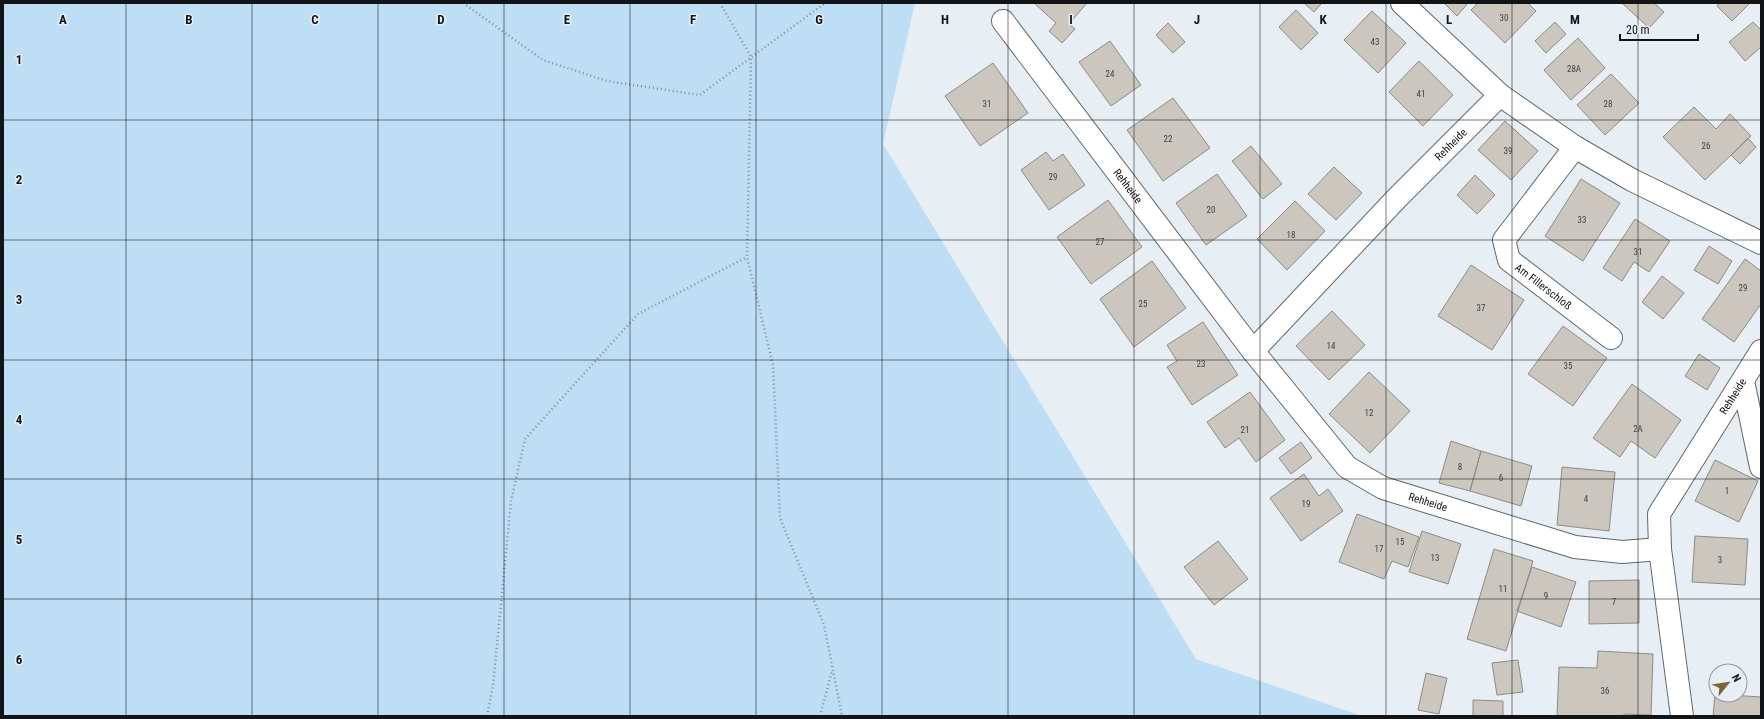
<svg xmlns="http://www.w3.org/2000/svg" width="1764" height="719" font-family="'Roboto Condensed',sans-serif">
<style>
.green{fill:#bddef4}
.building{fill:#cbc7bf;stroke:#8f8b83}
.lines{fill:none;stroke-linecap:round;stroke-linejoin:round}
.street-casing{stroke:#60676c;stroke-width:24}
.path{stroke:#898e92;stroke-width:2.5;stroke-dasharray:1 3;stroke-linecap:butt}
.street{stroke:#fff;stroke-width:22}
.grid{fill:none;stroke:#121416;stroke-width:1;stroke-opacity:0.55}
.labels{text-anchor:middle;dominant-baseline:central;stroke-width:3;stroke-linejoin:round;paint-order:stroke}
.number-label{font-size:9px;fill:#404140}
.street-label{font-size:11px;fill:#121416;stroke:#e7eff5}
.grid-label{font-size:13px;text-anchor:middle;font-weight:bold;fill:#121416;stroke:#e7eff5;stroke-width:3;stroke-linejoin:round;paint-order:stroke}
</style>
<rect width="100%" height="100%" fill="#e7eff5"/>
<!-- green -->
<path class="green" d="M3,3h912l-32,141 313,515 166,57h-1359z"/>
<!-- building -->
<path class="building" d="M1034,3h53l-18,21 6,5 -13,14 -13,-12 7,-8z
M1304,3h18l-8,9z
M1444,3h24l-11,13z
M1478,3h50l8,8 -31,32 -34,-33z
M1622,3h32l10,9 -15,16z
M1719,3h31l-18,18 -15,-15z
M1296,10l22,23 -17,17 -22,-23z
M1372,11l34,32 -28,30 -34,-33z
M1555,22l11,12 -20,19 -11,-12z
M1753,22l8,8v17l-16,14 -16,-19z
M1168,23l17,19 -12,11 -17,-18z
M1578,38l27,30 -34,32 -27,-30z
M1110,41l31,44 -30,21 -32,-44z
M1419,61l34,34 -30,31 -34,-34z
M993,63l35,50 -48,33 -35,-50z
M1611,74l28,29 -34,32 -28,-30z
M1173,98l37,50 -47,33 -36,-51z
M1694,107l22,22 14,-15 21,22 -46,44 -42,-43z
M1505,121l33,30 -27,29 -33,-30z
M1748,138l8,9 -16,17 -9,-9z
M1251,146l31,38 -19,15 -31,-38z
M1046,152l7,9 10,-7 22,31 -36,25 -28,-40z
M1334,167l28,26 -26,27 -28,-26z
M1217,174l30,42 -41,29 -30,-42z
M1475,175l20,20 -18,19 -20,-19z
M1581,179l39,24 -37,58 -38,-25z
M1108,200l34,47 -51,37 -34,-47z
M1295,201l30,30 -38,39 -30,-31z
M1635,219l35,22 -21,31 -15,-10 -12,19 -19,-13z
M1709,246l23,15 -14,23 -24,-14z
M1745,259l16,12v33l-27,38 -32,-23z
M1152,261l34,47 -52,39 -34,-48z
M1471,265l53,35 -32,50 -54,-34z
M1662,276l22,17 -21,26 -21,-17z
M1332,311l33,34 -36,35 -33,-34z
M1203,322l35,53 -46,30 -25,-38 10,-6 -10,-16z
M1563,326l44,32 -34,48 -45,-32z
M1699,354l21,14 -13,22 -22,-14z
M1369,372l41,39 -40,42 -41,-39z
M1632,384l49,36 -26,38 -24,-17 -11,16 -27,-19z
M1250,392l35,48 -29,22 -17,-24 -14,10 -18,-26z
M1451,441l30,10 -11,40 -31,-8z
M1301,442l11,16 -21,16 -12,-16z
M1481,451l51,15 -11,40 -51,-15z
M1715,460l43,21 -19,41 -44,-21z
M1562,467l53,5 -6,59 -52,-6z
M1304,474l15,22 9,-7 15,22 -42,30 -31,-43z
M1357,514l62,23 -11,30 -16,-6 -8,18 -45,-17z
M1422,531l39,13 -13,40 -39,-12z
M1695,536l53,3 -3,46 -53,-3z
M1218,541l30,38 -34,26 -30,-38z
M1494,549l39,12 -27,90 -39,-12z
M1532,567l44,15 -15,45 -44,-16z
M1639,580v43l-50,1v-43z
M1598,651l55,3 -2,61 -27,-1v2h-67l2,-49 38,1z
M1518,660l5,32 -26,3 -5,-32z
M1426,673l21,5 -8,36 -21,-4z
M1715,694l46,3v19h-48z
M1473,700l30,1v15h-30z"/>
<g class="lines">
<!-- street casing -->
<g class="street-casing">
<g id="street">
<path d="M1402,3l98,92 75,52 57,33 129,63"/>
<path id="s1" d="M1003,21l250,330 94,116 36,21 192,59 47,5 38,-3 22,167"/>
<path id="s2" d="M1575,147l-71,93 5,20 102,78"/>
<path id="s3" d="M1253,351l144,-153 103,-103"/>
<path d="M1743,381l18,86"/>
<path id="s4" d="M1660,549l-1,-35 102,-163"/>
</g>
</g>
<!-- path -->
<path class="path" d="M463,3l80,57 64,21 93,14 125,-92
M720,3l31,54 -4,200 26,108 7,153 44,107 18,91
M487,716l6,-30 18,-185 14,-62 113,-125 109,-57
M820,716l12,-45"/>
<!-- street -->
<use href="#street" class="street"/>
</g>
<!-- grid -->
<path class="grid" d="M126,3v713M252,3v713M378,3v713M504,3v713M630,3v713M756,3v713M882,3v713M1008,3v713M1134,3v713M1260,3v713M1386,3v713M1512,3v713M1638,3v713M3,120h1758M3,240h1758M3,360h1758M3,479h1758M3,599h1758"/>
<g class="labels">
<!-- number labels -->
<g class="number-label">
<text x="1504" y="18">30</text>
<text x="1375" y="42">43</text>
<text x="1574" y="69">28A</text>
<text x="1110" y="74">24</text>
<text x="1421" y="94">41</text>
<text x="987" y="104">31</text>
<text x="1608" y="104">28</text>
<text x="1168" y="139">22</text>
<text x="1706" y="146">26</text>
<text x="1508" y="151">39</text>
<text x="1053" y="177">29</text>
<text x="1211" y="210">20</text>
<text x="1582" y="220">33</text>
<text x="1291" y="235">18</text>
<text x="1100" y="242">27</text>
<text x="1638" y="252">31</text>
<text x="1743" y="288">29</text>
<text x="1143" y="304">25</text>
<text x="1481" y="308">37</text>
<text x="1331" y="346">14</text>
<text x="1201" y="364">23</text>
<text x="1568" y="366">35</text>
<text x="1369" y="413">12</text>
<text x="1638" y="429">2A</text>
<text x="1245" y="430">21</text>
<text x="1460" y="467">8</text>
<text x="1501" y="478">6</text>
<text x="1727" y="491">1</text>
<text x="1586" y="499">4</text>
<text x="1306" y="504">19</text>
<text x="1400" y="542">15</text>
<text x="1379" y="549">17</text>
<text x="1435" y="558">13</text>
<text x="1720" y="560">3</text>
<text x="1503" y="589">11</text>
<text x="1546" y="596">9</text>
<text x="1614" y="602">7</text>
<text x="1605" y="691">36</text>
</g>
<!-- street labels -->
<g class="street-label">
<text stroke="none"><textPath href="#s3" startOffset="286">Rehheide</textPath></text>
<text stroke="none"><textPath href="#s1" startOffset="207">Rehheide</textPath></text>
<text stroke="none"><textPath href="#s2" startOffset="181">Am Fillerschloß</textPath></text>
<text stroke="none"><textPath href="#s4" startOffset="174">Rehheide</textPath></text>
<text stroke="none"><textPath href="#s1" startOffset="652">Rehheide</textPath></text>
</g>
</g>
<g class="grid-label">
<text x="63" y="24">A</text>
<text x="189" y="24">B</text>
<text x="315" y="24">C</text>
<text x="441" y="24">D</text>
<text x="567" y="24">E</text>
<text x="693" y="24">F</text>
<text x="819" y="24">G</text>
<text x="945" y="24">H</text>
<text x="1071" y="24">I</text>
<text x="1197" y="24">J</text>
<text x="1323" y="24">K</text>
<text x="1449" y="24">L</text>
<text x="1575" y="24">M</text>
<text x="19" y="64">1</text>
<text x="19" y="184">2</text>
<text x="19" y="304">3</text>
<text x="19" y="424">4</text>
<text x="19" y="544">5</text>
<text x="19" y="664">6</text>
</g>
<!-- border -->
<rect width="1764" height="719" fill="none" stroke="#121416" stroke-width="8"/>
<!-- north arrow -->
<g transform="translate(1728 683) rotate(60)"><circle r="19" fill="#e7eff5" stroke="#92979c"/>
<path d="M0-3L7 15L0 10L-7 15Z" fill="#7d6435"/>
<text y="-6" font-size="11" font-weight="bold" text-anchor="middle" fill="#121416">N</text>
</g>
<!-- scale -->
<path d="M1620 34v6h78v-6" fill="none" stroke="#121416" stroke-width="2"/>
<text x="1626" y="34" font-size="12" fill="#121416" stroke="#e7eff5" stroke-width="3" paint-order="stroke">20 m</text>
</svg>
